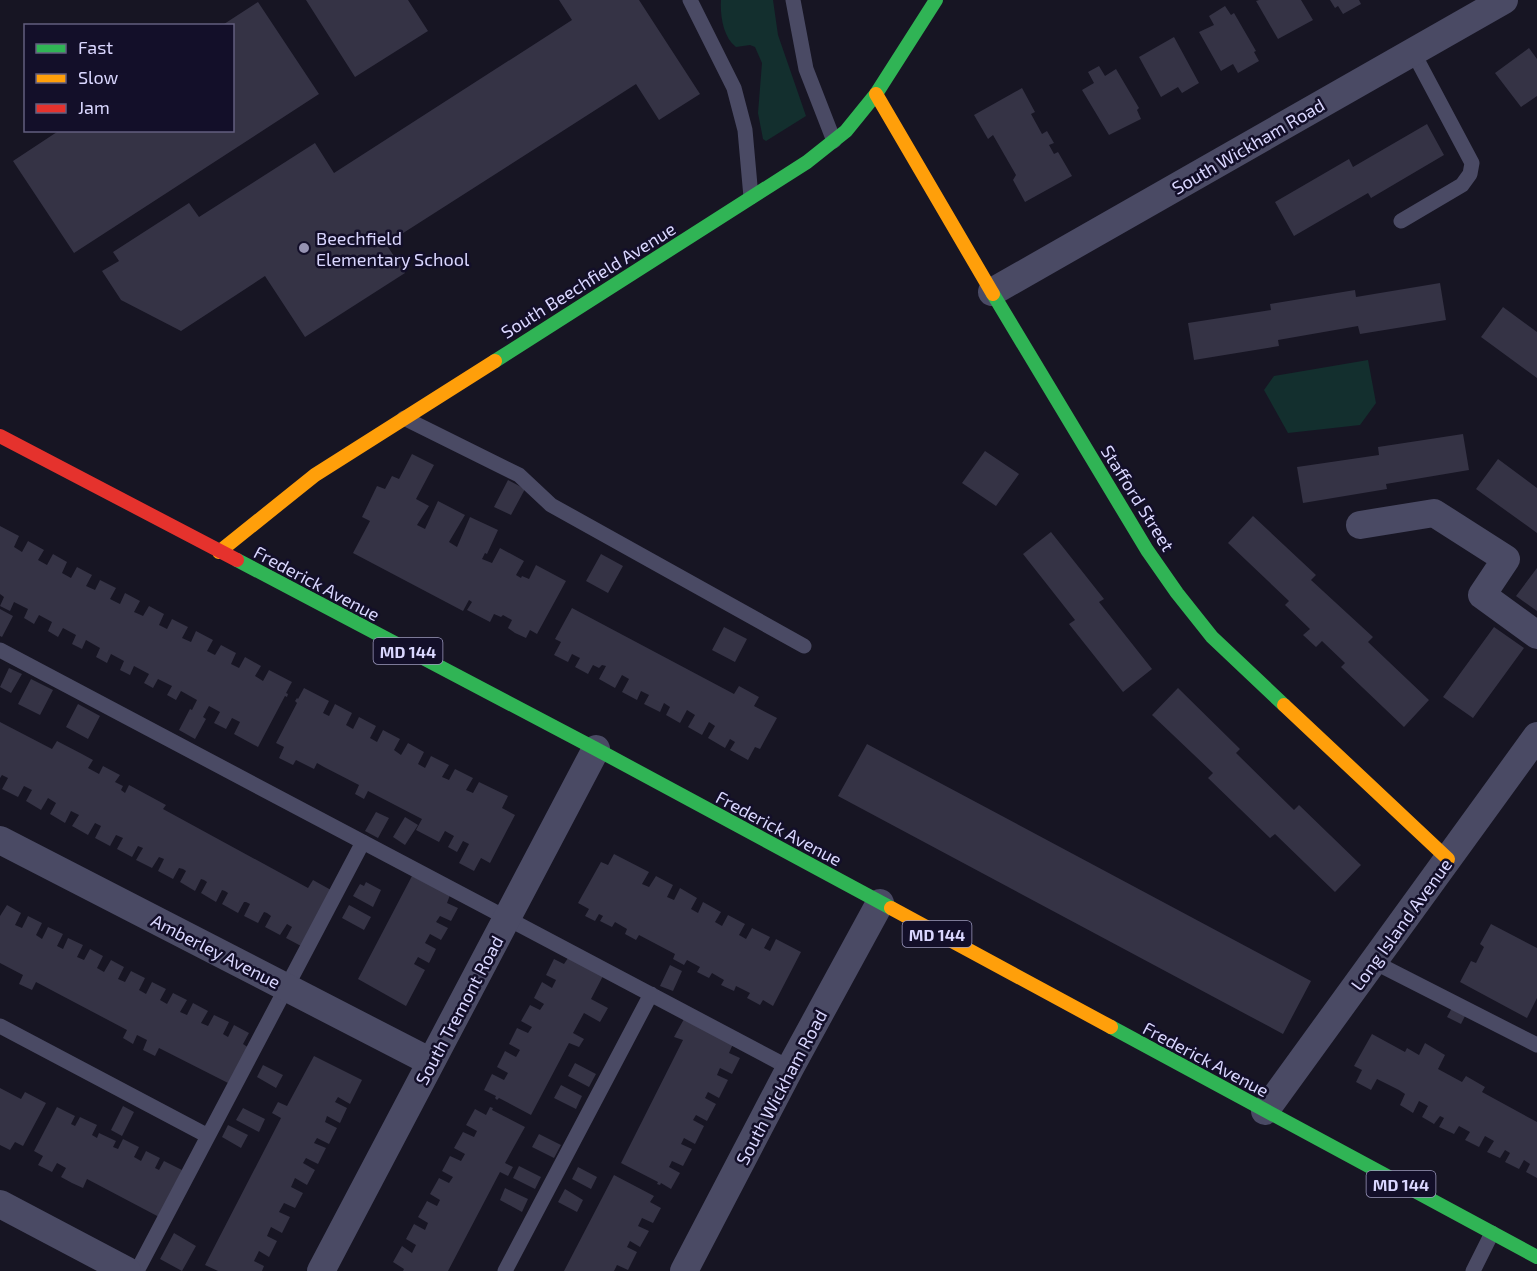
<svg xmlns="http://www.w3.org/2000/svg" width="1537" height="1271" font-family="'Exo 2',sans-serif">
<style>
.green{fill:#132f2e}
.building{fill:#353345}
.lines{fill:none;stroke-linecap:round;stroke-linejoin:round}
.lane{stroke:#4a4a64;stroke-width:15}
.street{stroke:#4a4a64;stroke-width:28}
.fast{stroke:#30b455;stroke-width:14}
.slow{stroke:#ff9f0a;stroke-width:14}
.jam{stroke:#e5322d;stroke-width:14}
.poi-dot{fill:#9693b2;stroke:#130f29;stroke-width:2}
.labels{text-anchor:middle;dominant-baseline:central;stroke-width:5;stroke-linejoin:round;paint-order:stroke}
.shield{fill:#130f29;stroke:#9e9bbf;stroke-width:1.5}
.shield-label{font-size:16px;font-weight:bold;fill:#dad7ff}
.street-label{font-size:18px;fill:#dad7ff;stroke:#130f29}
.poi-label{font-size:18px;fill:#dad7ff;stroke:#130f29;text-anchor:start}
</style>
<rect width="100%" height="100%" fill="#171523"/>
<!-- green -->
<path class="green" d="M721,0h52l5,35 28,81 -40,25 -3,-2 -5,-26 4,-50 -7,-16 -5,-2 -14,2c-13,-10 -16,-32 -15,-47z
M1368,360l8,43 -16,22 -72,8 -24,-43 10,-14z"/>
<!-- building -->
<path class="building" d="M306,0h102l20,31 -73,46z
M559,0h80l61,94 -41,26 -23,-36 -250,160 19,29 -100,64 -40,-61 -84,55 -60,-31 -19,-29 17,-10 -6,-9 76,-49 10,14 116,-74 19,30 238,-153z
M1259,0h42l12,20 -35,19 -22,-38z
M1330,0h29l2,4 -18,10 -5,-8 -3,2z
M258,2l61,92 -245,159 -61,-92 47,-31h172v-104h-11z
M1225,6l6,9 3,-2 22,38 -2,1 5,9 -21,12 -5,-9 -12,7 -22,-39 15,-7 -5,-9z
M1174,37l25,46 -17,10 -4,-6 -17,10 -22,-40z
M1529,48l8,11v37l-16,11 -26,-34z
M1099,66l6,10 11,-7 23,39 -2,2 4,9 -32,16 -27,-45 12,-7 -6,-11z
M1022,88l13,24 -4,2 11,20 5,-3 7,12 -5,2 5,9 4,-2 14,24 -47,26 -12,-22 3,-5 -23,-40 -5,4 -14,-24z
M1427,124l17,31 -73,43 -3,-5 -74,43 -19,-34 74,-43 4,8z
M1440,283l6,37 -86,14 -2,-8 -80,14 1,6 -85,14 -6,-37 83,-13 -1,-6 85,-14 1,7z
M1503,307l34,25v46l-56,-41z
M1463,434l6,36 -83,14 1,5 -84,14 -6,-36 82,-12 -1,-8z
M985,451l34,23 -23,32 -34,-23z
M412,454l22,11 -18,34 13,7 -12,19 8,4 13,-28 27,14 -16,27 8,5 13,-30 28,13 -11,24 -2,-1 -3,6 10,4 8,-15 24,13 -8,14 5,3 1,-2 7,3 7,-14 30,16 -29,53 -7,-4 -4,8 -11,-5 -7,-5 4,-8 -9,-5 -2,2 -7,-3 -4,8 -23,-12 5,-8 -3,-2 -6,11 -110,-58 17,-32 -8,-4 15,-31 8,3 7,-13 7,3z
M1498,459l39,29v45l-61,-44z
M508,480l17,9 -14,26 -17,-8z
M1253,516l63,59 -5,5 62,57 -5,5 61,58 -25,27 -63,-60 4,-4 -23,-22 -6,6 -13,-12 7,-6 -25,-24 4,-4 -61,-58z
M0,526l19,10 -5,11 8,5 6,-11 16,9 -6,10 9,5 6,-11 14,8 -5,11 9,5 6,-11 15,8 -6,11 9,4 5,-10 16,8 -6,11 10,5 5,-11 15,8 -6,11 7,3 2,1 6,-10 15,8 -5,11 8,4 5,-10 16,8 -6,11 9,4 5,-11 17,9 -6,11 8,4 6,-10 15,8 -5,11 8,4 6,-11 16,9 -6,10 8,5 6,-11 23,12 -6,11 2,1 -1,3 -2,-1 -27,51 -24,-13 6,-12 -8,-4 -6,11 -12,-6 6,-11 -11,-6 -6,11 3,2 -11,20 -16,-9 11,-21 2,1 5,-10 -16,-9 -5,9 -9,-5 5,-9 -14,-7 -5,9 -9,-5 5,-9 -15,-8 -4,9 -10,-5 4,-9 -13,-7 -4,9 -11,-6 4,-9 -14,-8 -4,9 -10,-5 4,-9 -13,-7 -5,9 -10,-6 4,-9 -13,-7 -5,9 -10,-6 4,-9 -14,-7 -4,9 -10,-5 4,-9 -4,-3z
M1051,532l53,67 -5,3 53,67 -29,23 -54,-68 6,-4 -52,-66z
M601,554l22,12 -15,27 -22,-12z
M1537,568v43l-21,-15z
M572,608l162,86 5,-8 20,11 -5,9 23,12 -17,31 -5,-2 -7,13 -18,-10 5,-8 -5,-3 -5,9 -17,-10 7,-12 -6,-4 -7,13 -14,-8 7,-12 -8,-5 -7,13 -14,-8 4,-8 -6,-4 -4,9 -16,-8 5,-9 -8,-4 -4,9 -15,-8 7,-13 -7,-4 -7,13 -16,-9 7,-13 -4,-1 -3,3 -6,-3 -5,9 -13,-7 5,-9 -8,-4 -4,8 -14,-7 7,-13 -6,-3z
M0,609l13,7 -11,21 -2,-1z
M724,627l23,12 -12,23 -23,-12z
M1494,627l30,21 -51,70 -30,-21z
M9,668l13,6 -11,19 -11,-6z
M31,679l22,11 -13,25 -22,-11z
M304,688l25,13 -6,12 6,3 6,-12 17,9 -6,12 7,4 6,-12 17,9 -6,12 7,4 6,-12 17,9 -6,11 7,5 7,-12 16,9 -6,12 7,4 6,-12 18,9 -7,12 7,3 6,-11 18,9 -7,12 7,3 6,-11 29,14 -6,12 13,7 -25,48 -9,-5 -7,13 -15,-8 10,-19 -6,-3 -6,11 -9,-5 6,-11 -9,-5 -6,11 -23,-12 6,-11 -54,-28 -4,8 -9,-5 4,-9 -35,-18 -7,-4 -3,6 -18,-9 -3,5 -14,-7 5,-11 -8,-4 21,-40 -2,-2 2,-3 1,1z
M1178,688l62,61 -4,4 58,57 5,-5 62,60 -26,27 -60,-58 -5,4 -62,-60 5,-5 -61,-58z
M78,704l22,12 -12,23 -22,-12z
M0,722l52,27 5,-8 25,13 11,6 -5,8 11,6 4,-8 17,9 -5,7 8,4 -2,4 4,3 4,-8 37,20 -3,4 145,79 5,-8 18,10 -30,56 -15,-8 6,-11 -5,-3 -7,11 -15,-8 6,-11 -4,-3 -3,-1 -6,11 -14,-7 6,-12 -4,-2h-2l-6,11 -16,-9 6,-11 -3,-2 -3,-1 -6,12 -15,-9 6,-11 -3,-2 -3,-1 -6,12 -15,-9 6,-11 -3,-2 -4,-1 -6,11 -15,-8 6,-12 -5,-2 -7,11 -16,-8 7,-12 -5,-2 -6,11 -15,-8 6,-11 -7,-3 -6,11 -15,-8 6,-12 -6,-3 -7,12 -16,-9 7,-11 -8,-4 -6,12 -15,-9 6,-11 -8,-5 -7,12 -15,-9 6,-11 -8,-4 -6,11 -16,-8 6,-11 -6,-3 -2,3z
M867,744l444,237 -28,53 -445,-238z
M376,812l13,6 -11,20 -13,-7z
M405,817l13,8 -13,20 -12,-8z
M614,854l35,18 -7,12 7,3 7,-11 17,9 -6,12 7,3 6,-12 17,10 -6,11 7,4 5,-11 18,10 -6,10 7,4 6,-11 17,9 -6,11 7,4 6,-11 18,9 -6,11 6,3 6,-12 25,13 -28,54 -10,-6 -3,5 -13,-7 3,-5 -14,-7 -2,5 -13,-6 3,-5 -12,-7 -3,5 -12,-6 3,-5 -13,-7 -3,5 -11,-6 2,-5 -36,-19 -3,5 -11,-6 2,-5 -12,-7 -3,5 -12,-6 3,-5 -4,-2 -4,7 -10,-5 4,-7 -11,-6 23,-41 7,3z
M412,876l38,19 -3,8 11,5 -7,13 -11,-5 -4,6 12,6 -7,12 -11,-6 -5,9 11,6 -7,14 -11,-6 -4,7 11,6 -19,36 -48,-27z
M366,882l15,8 -8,17 -20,-11 7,-12 4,2z
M7,905l14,8 -6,12 7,3 6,-12 14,7 -6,12 6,4 6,-12 15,7 -6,12 6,3 5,-11 15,7 -6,12 7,3 6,-11 13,7 -6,12 7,4 7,-12 13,7 -6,12 7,3 6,-11 14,7 -6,12 7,4 6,-12 14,7 -6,11 7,4 6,-11 14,7 -7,12 7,3 6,-12 15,8 -7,12 7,3 6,-11 15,7 -6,12 5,3 6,-12 15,8 -6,11 6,4 -19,36 -71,-36 -4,8 -12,-6 4,-10 -10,-5 -4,9 -10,-6 4,-8 -91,-48 -4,8 -13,-6 4,-9 -23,-12v-47z
M349,905l22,12 -7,13 -22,-12z
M1491,924l46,24v50l-10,20 -67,-36 11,-21 5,2 8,-16 -4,-3z
M568,958l35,18 -12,23 17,9 -8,14 -16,-9 -11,20 11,6 -5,8 -10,-4 -38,72 -32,-17 -2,2 -2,-2 1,-2 -12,-6 8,-16 12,6 4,-7 -11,-6 8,-16 11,6 4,-7 -11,-6 8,-16 11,5 4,-6 -11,-6 9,-16 10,5 4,-6 -10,-6 8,-16 10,6 4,-8 -10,-5 8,-16 10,5z
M670,965l12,6 -9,20 -13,-5z
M1453,1006l13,8 -5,10 -14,-7z
M684,1019l49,25 -4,9 11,5 -8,16 -12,-6 -3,7 11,5 -9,18 -11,-6 -3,6 11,6 -9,17 -11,-6 -3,5 11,6 -9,18 -11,-6 -3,6 11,5 -9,17 -11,-5 -3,6 11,6 -9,16 -10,-6 -1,2 -3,-1 1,-2 -37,-19 62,-123 -9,-3z
M1372,1034l33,18 2,-4 12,7 6,-12 20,12 -7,14 24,13 4,-6 19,11 -3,5 55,30v56l-11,-6 4,-8 -6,-4 -5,9 -14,-7 5,-9 -5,-3 -5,8 -13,-6 7,-11 -9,-5 -6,11 -14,-7 5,-8 -11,-6 -5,8 -15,-7 5,-9 -4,-2 -6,8 -12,-7 6,-11 -9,-5 -6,12 -13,-8 5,-11 -6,-4 -22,-11 -6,11 -15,-8 6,-12 -8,-4z
M314,1056l48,24 -12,24 -12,-7 -3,5 12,6 -7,15 -13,-7 -2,6 12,6 -8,16 -12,-6 -3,5 12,5 -8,16 -12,-6 -3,5 12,7 -8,15 -12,-7 -4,9 12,6 -8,15 -11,-5 -5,9 11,5 -8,16 -11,-6 -4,9 10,5 -8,16 -10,-6 -5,10 10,5 -2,5h-44l-13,-6 76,-147 -9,-5 6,-11 9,4z
M575,1063l21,11 -7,13 -21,-11z
M263,1065l20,10 -7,13 -19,-11z
M561,1085l21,11 -6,13 -22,-11z
M0,1088l21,11 4,-7 21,11 -23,43 -8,-4 -5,8 -10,-5z
M123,1106l11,6 -12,24 -11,-6z
M57,1107l18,9 -4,8 4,2 5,-9 17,8 -5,10 5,3 2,-5 17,8 -3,6 5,2 5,-10 16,8 -5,10 7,4 5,-10 14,7 -5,10 4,2 5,-9 18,9 -21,48 -74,-39 -4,9 -11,-5 -11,-6 5,-9 -9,-5 -5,9 -14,-7 5,-9 -9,-5z
M490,1107l3,1 -1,2 33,17 -20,36 8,4 -5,9 -8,-4 -52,99h-45l1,-2 -11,-7 9,-16 10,7 4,-8 -10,-6 8,-15 11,6 3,-7 -10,-6 9,-16 10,5 3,-6 -10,-6 9,-16 10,5 4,-6 -11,-6 8,-15 11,5 4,-7 -11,-6 9,-16 11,5 3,-6 -11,-6 9,-16 11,6z
M243,1108l22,11 -6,13 -23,-12z
M228,1125l20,10 -7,13 -19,-11z
M539,1134l22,11 -7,13 -22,-11z
M519,1166l22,11 -6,12 -22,-11z
M578,1167l19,10 -6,12 -19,-10z
M614,1175l40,21 -4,6 11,6 -8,15 -11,-5 -4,8 11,5 -9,16 -10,-6 -3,6 10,5 -9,18 -11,-5 -3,6h-50z
M505,1188l23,11 -6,13 -22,-12z
M565,1189l18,11 -6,12 -19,-10z
M174,1233l22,13 -14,25 -22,-12z"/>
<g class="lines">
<!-- lane -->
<path class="lane" d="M690,0l44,88 11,42 6,67
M793,0l13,69 28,72
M1401,221l61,-36 8,-11 2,-11 -59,-111
M404,418l115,57 32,30 253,141
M0,650l790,418
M1374,962l163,83
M0,1026l208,110
M137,1271l226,-429
M505,1271l146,-277
M1473,1271l19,-38"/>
<!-- street -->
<path class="street" d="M992,292l512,-292
M1360,525l74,-12 72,46 -24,36 55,40
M0,840l431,222
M1265,1111l272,-375
M0,1204l127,67
M321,1271l275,-522
M684,1271l106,-203 90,-165"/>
<!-- fast -->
<path class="fast" d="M993,294l154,256 30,43 35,44 72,68
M495,361l312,-199 39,-31 30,-37 60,-94
M237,560l359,189 295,159
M1111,1027l426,230"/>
<!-- slow -->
<path class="slow" d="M876,94l117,200
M219,552l96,-77 180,-114
M1284,705l164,154
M891,908l220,119"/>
<!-- jam -->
<path class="jam" d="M0,436l237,124"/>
</g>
<!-- markers -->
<circle class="poi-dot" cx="304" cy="248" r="6"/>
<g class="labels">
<!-- shield labels -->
<g class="shield">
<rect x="373.5" y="638" width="69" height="26" rx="4.5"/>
<rect x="902.5" y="921" width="69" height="26" rx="4.5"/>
<rect x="1366.5" y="1171" width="69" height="26" rx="4.5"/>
</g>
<g class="shield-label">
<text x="408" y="651">MD 144</text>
<text x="937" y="934">MD 144</text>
<text x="1401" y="1184">MD 144</text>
</g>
<!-- street labels -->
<g class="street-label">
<text transform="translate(1248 146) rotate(-30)">South Wickham Road</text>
<text transform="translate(588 280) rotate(-32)">South Beechfield Avenue</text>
<text transform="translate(1138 498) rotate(58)">Stafford Street</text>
<text transform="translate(317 583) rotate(28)">Frederick Avenue</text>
<text transform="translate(779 828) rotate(28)">Frederick Avenue</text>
<text transform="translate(1401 924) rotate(-54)">Long Island Avenue</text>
<text transform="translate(216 951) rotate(27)">Amberley Avenue</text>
<text transform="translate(459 1010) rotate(-62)">South Tremont Road</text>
<text transform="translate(1206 1059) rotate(28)">Frederick Avenue</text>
<text transform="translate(781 1087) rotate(-62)">South Wickham Road</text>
</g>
<!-- poi labels -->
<g class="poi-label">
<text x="316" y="238">Beechfield<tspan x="316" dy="21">Elementary School</tspan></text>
</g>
</g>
<!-- legend -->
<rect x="24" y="24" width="210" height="108" fill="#130f29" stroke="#635f7f" stroke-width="1.5"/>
<rect x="36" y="44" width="30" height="9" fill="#30b455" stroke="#635f7f" stroke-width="1.5"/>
<text x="78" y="54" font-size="18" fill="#dad7ff">Fast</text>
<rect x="36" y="74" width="30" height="9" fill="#ff9f0a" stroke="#635f7f" stroke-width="1.5"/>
<text x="78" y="84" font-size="18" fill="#dad7ff">Slow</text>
<rect x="36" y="104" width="30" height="9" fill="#e5322d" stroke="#635f7f" stroke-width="1.5"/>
<text x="78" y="114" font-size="18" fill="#dad7ff">Jam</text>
</svg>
